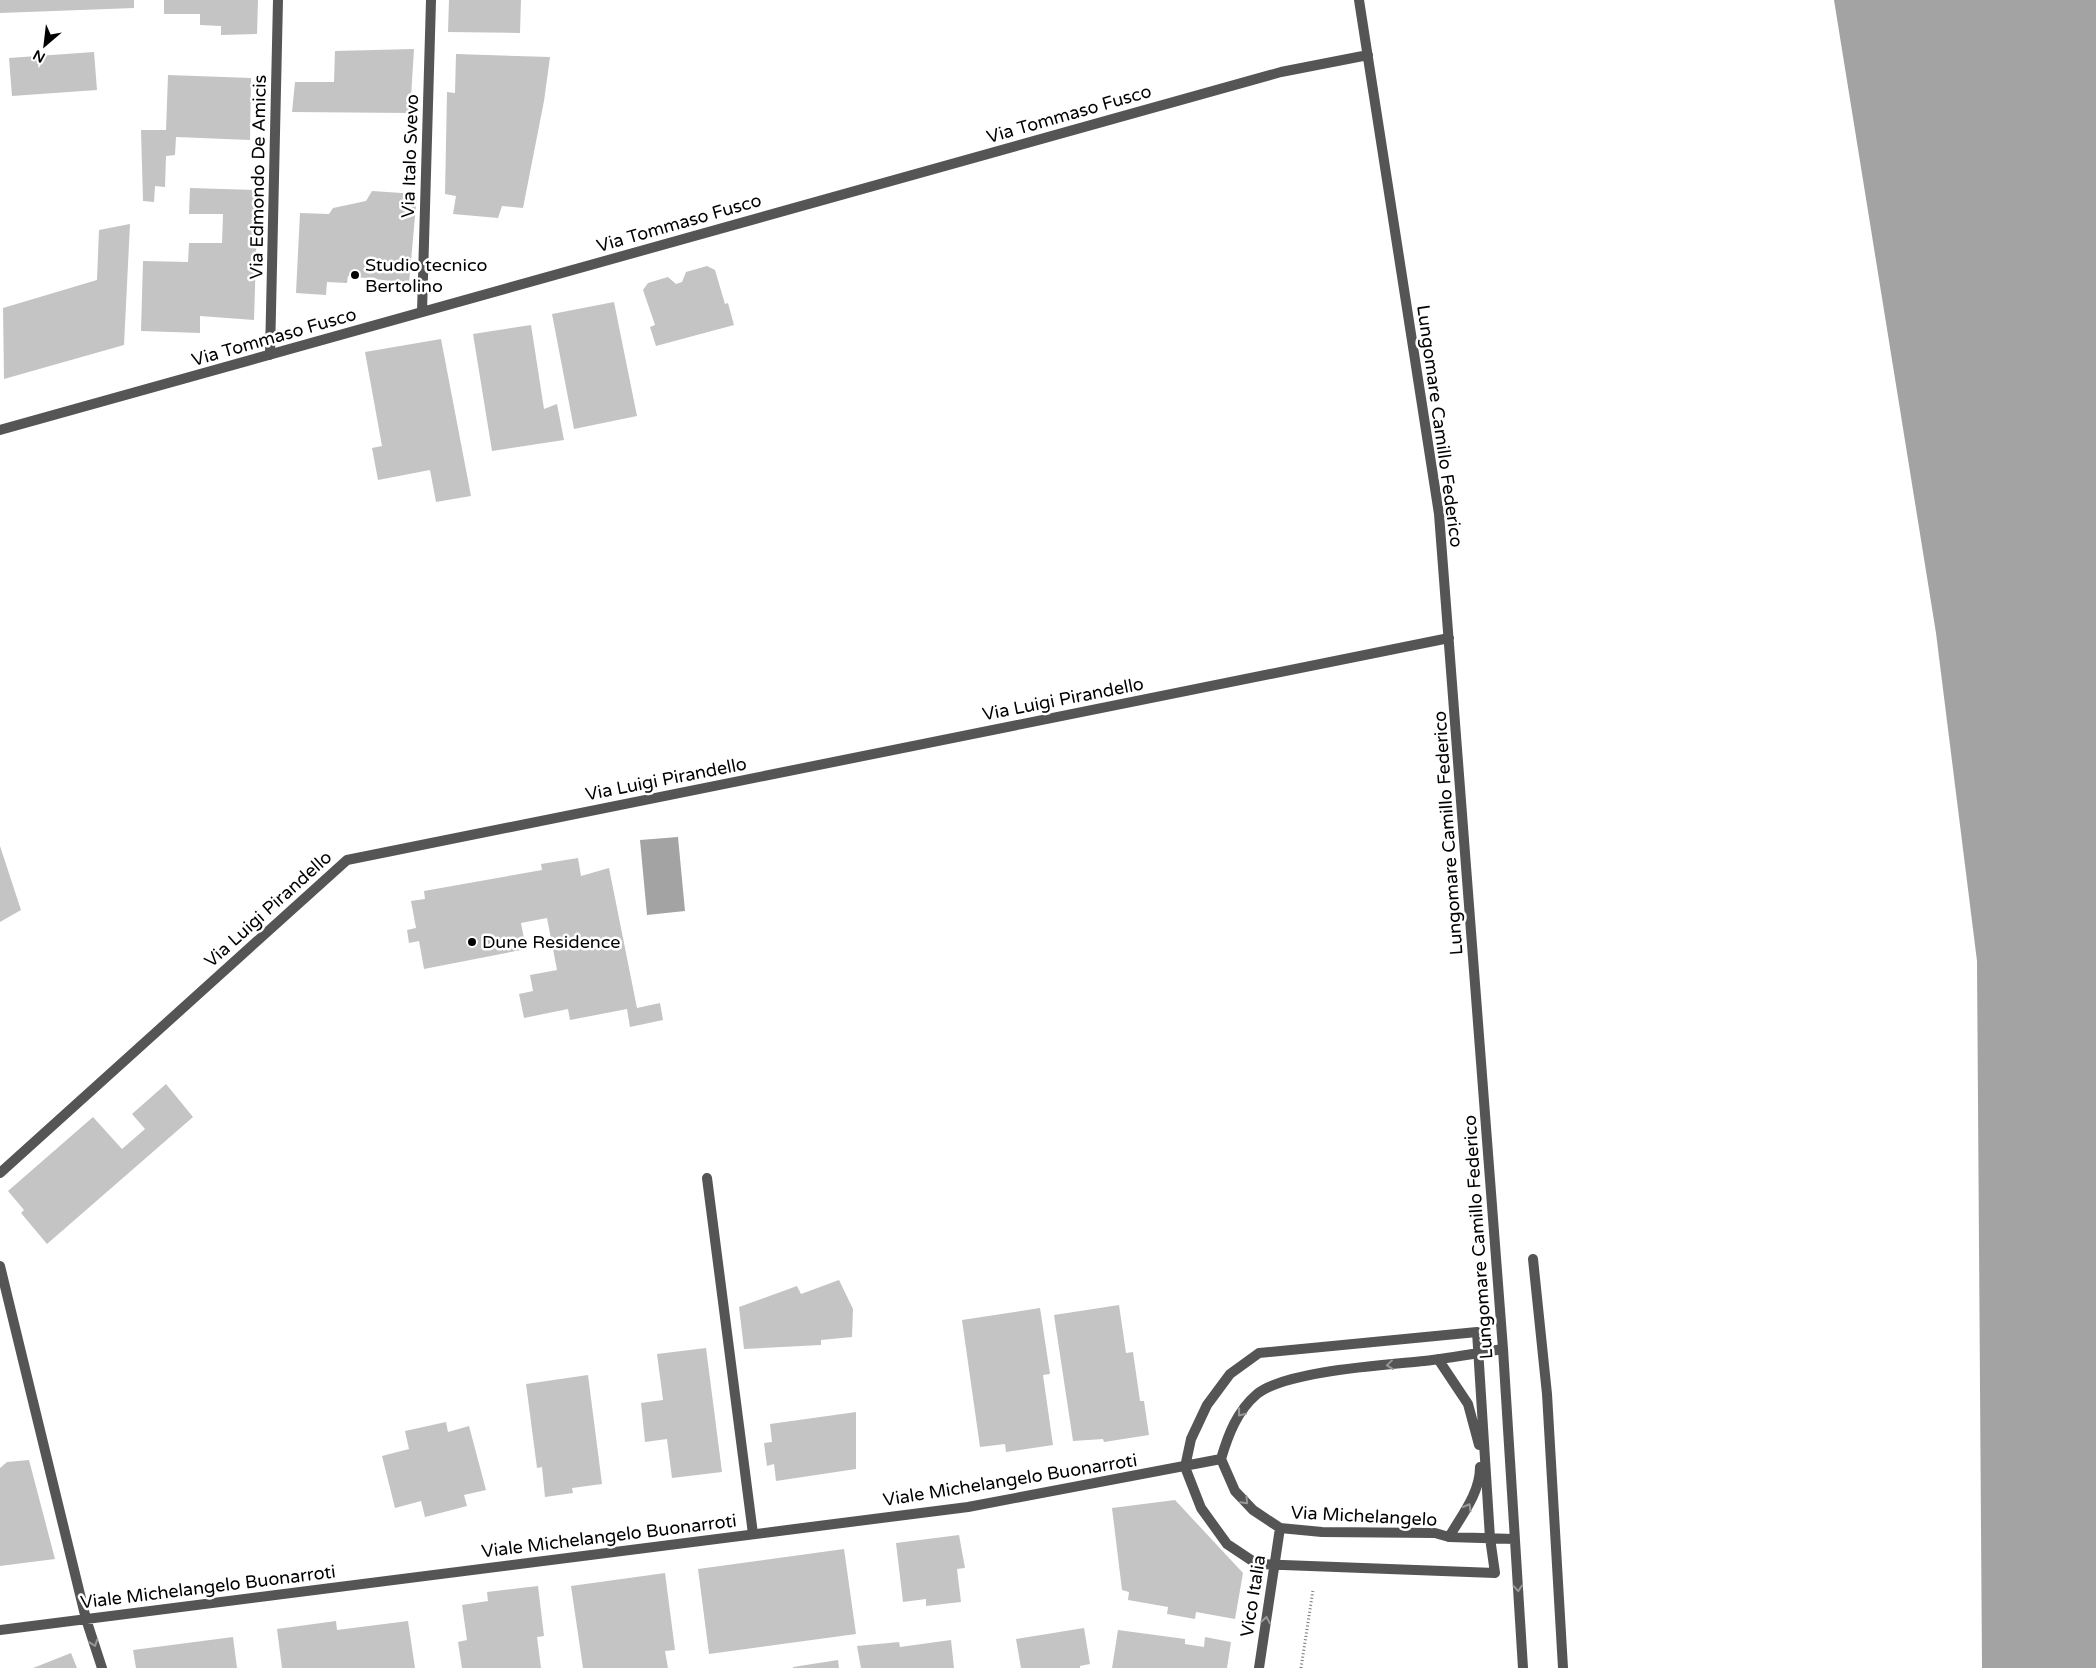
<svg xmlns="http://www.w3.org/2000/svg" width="2096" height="1668" font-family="'Varela Round',sans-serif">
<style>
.water{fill:#a3a3a3}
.building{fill:#c4c4c4}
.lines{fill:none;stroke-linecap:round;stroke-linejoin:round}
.path{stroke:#777;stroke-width:3;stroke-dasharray:1 2.5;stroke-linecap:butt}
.service{stroke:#555;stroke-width:10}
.pedestrian{stroke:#555;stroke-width:10}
.minor{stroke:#555;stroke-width:10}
.oneway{stroke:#999}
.poi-dot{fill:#000;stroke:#fff;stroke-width:2}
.labels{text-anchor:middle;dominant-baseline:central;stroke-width:5;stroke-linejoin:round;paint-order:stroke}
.street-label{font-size:18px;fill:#000;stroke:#fff}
.poi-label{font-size:18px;fill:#000;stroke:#fff;text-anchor:start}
</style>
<rect width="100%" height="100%" fill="#fff"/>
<!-- water -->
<path class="water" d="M1834,0h262v1668h-114l-5,-707 -41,-328z
M678,837l7,74 -38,4 -7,-75z"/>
<!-- building -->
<path class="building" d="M0,0h134v8l-134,5z
M164,0h94l-1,34 -36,1v-9l-21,-1v-11h-36z
M449,0h72l-1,33 -72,-1z
M414,49l-4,64 -118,-1 3,-30h39l1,-31z
M94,52l3,38 -85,6 -3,-38z
M456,54l94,3 -6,44 -21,107 -21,-2 -4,12 -45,-4 3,-18 -11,-2 2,-102 8,1z
M168,75l83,3 -1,62 -74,-3 -1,18 -9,1 -1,31 -10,-1 -1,16 -11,-1 -2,-71h25z
M190,188l68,2 -4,130 -54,-4v17l-59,-2 2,-70 45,1 1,-19h33l1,-29h-34z
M372,191l45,3 -8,89 -61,-7 -1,7 -20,-1 -1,13 -30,-2 4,-80 29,1 4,-6 33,-7z
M130,224l-6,121 -120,34 -1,-71 94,-28 2,-50z
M707,266l8,4 10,34 3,-1 6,22 -78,21 -6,-19 5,-2 -12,-35 5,-7 20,-6 8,7 6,-2 4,-10z
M614,302l23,114 -63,13 -22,-115z
M531,325l13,84 13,-5 7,36 -72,11 -19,-117z
M441,339l30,157 -35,6 -6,-32 -52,10 -6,-32 10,-2 -17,-94z
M0,846l21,64 -21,12z
M578,858l3,18 28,-8 28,140 23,-5 3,17 -33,7 -3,-18 -57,11 -2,-11 -44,9 -5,-24 14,-3 -3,-16 27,-5 -10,-52 -26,5 5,26 -102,20 -5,-28 -10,2 -2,-13 9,-2 -5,-27 14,-2 -1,-8 118,-21 -1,-6z
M166,1084l27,33 -146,127 -26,-31 3,-3 -16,-19 85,-74 29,32 23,-20 -13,-15z
M839,1280l14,29 -1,28 -31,3v5l-77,4 -5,-42 58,-21 4,8z
M1119,1305l7,48 7,-1 7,49h4l5,34 -45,7 -1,-3 -30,2 -19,-126z
M1040,1308l10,66 -7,1 10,70 -47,7 -1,-8 -25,3 -18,-127z
M706,1348l16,124 -50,6 -5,-39 -22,3 -4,-39 22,-3 -6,-46z
M588,1375l14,109 -30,4 1,5 -28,4 -3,-30 -5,1 -11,-84z
M856,1412v57l-80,12 -2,-17 -7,2 -3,-23 8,-1 -2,-18z
M446,1422l2,10 21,-6 17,64 -22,5 3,11 -42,11 -4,-16 -26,7 -13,-52 27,-7 -4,-18z
M29,1460l26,99 -55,7v-98l7,-6z
M1175,1500l68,73 -8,46 -39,-7 -1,7 -28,-5 1,-7 -40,-7 1,-8 -7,-2 -10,-82z
M959,1535l6,33 -8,1 4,33 -35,4v-7l-23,3 -7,-59z
M844,1549l12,85 -147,20 -11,-85z
M665,1573l10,77 -10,1 3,17h-85l-12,-82z
M538,1586l6,50 -7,1 4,31h-79l-4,-26 9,-2 -5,-35 26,-4 -1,-9z
M336,1621l1,9 71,-9 7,47h-133l-5,-39z
M1084,1628l6,36 -10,2v2h-59l-5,-29z
M1118,1630l67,9v5l19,3 1,-10 26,5 -4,26h-115z
M233,1637l4,31h-101l-3,-18z
M951,1640l3,28h-93l-4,-22 42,-4 1,5z
M71,1653l6,15h-44z
M838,1660l1,8h-46v-1z"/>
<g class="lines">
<!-- path -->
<path class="path" d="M1301,1668l12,-78"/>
<!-- service -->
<path class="service" d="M707,1178l46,356"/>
<!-- pedestrian -->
<path class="pedestrian" d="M1533,1259l14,135 16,274"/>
<!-- minor -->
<path class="minor" d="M1359,0l80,514 64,835 20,319
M422,312l9,-312
M270,355l8,-355
M0,430l1281,-358 87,-17
M0,1173l347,-313 1102,-222
M0,1266l86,353 16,49
M1477,1332l13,206 5,35 -238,-9 -30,-20 -26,-36 -16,-41 6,-28 16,-34 23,-31 29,-21z
M1438,1359l30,45 11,41
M1221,1459l14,32 18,19 27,18 42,4 113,1 14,4c13,-22 31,-44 31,-70
M1221,1459c7,-24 16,-48 36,-65 28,-23 129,-29 167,-33 26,-3 53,-8 79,-12
M1449,1537l65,2
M0,1630l968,-123 253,-48
M1259,1668l21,-140"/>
</g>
<!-- one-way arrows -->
<defs><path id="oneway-chevron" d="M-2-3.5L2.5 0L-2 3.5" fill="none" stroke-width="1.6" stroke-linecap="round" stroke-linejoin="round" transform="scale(1.25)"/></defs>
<g class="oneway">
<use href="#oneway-chevron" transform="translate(1390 1365) rotate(173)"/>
<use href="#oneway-chevron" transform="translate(1241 1413) rotate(128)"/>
<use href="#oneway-chevron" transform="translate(1245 1501) rotate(47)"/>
<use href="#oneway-chevron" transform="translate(1468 1507) rotate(-60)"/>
<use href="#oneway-chevron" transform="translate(1518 1588) rotate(86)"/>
<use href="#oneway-chevron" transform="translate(1266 1620) rotate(-81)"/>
<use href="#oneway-chevron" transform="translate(94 1643) rotate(71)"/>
</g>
<!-- markers -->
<g class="poi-dot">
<circle cx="355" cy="275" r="5"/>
<circle cx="472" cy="942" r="5"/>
</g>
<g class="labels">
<!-- street labels -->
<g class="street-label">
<text transform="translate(1069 114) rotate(-16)">Via Tommaso Fusco</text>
<text transform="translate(410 156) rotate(-88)">Via Italo Svevo</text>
<text transform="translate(258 177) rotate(-89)">Via Edmondo De Amicis</text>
<text transform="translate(679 223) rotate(-16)">Via Tommaso Fusco</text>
<text transform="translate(274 337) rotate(-16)">Via Tommaso Fusco</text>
<text transform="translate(1440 426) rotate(82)">Lungomare Camillo Federico</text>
<text transform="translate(1063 699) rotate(-11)">Via Luigi Pirandello</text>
<text transform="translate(666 779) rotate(-11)">Via Luigi Pirandello</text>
<text transform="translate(1448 833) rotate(-94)">Lungomare Camillo Federico</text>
<text transform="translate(268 909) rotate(-42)">Via Luigi Pirandello</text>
<text transform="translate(1478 1237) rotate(-94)">Lungomare Camillo Federico</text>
<text transform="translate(1010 1480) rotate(-9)">Viale Michelangelo Buonarroti</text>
<text transform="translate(1364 1516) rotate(3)">Via Michelangelo</text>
<text transform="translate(609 1536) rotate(-7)">Viale Michelangelo Buonarroti</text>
<text transform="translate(208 1587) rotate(-7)">Viale Michelangelo Buonarroti</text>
<text transform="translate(1253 1596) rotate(-81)">Vico Italia</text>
</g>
<!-- poi labels -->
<g class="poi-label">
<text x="365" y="265">Studio tecnico<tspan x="365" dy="21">Bertolino</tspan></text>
<text x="482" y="942">Dune Residence</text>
</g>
</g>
<!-- north arrow -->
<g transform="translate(45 45) rotate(208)" stroke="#ffffff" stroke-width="4" paint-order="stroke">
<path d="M0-4L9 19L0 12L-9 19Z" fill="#000000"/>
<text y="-8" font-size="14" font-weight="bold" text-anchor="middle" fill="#000000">N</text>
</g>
</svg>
